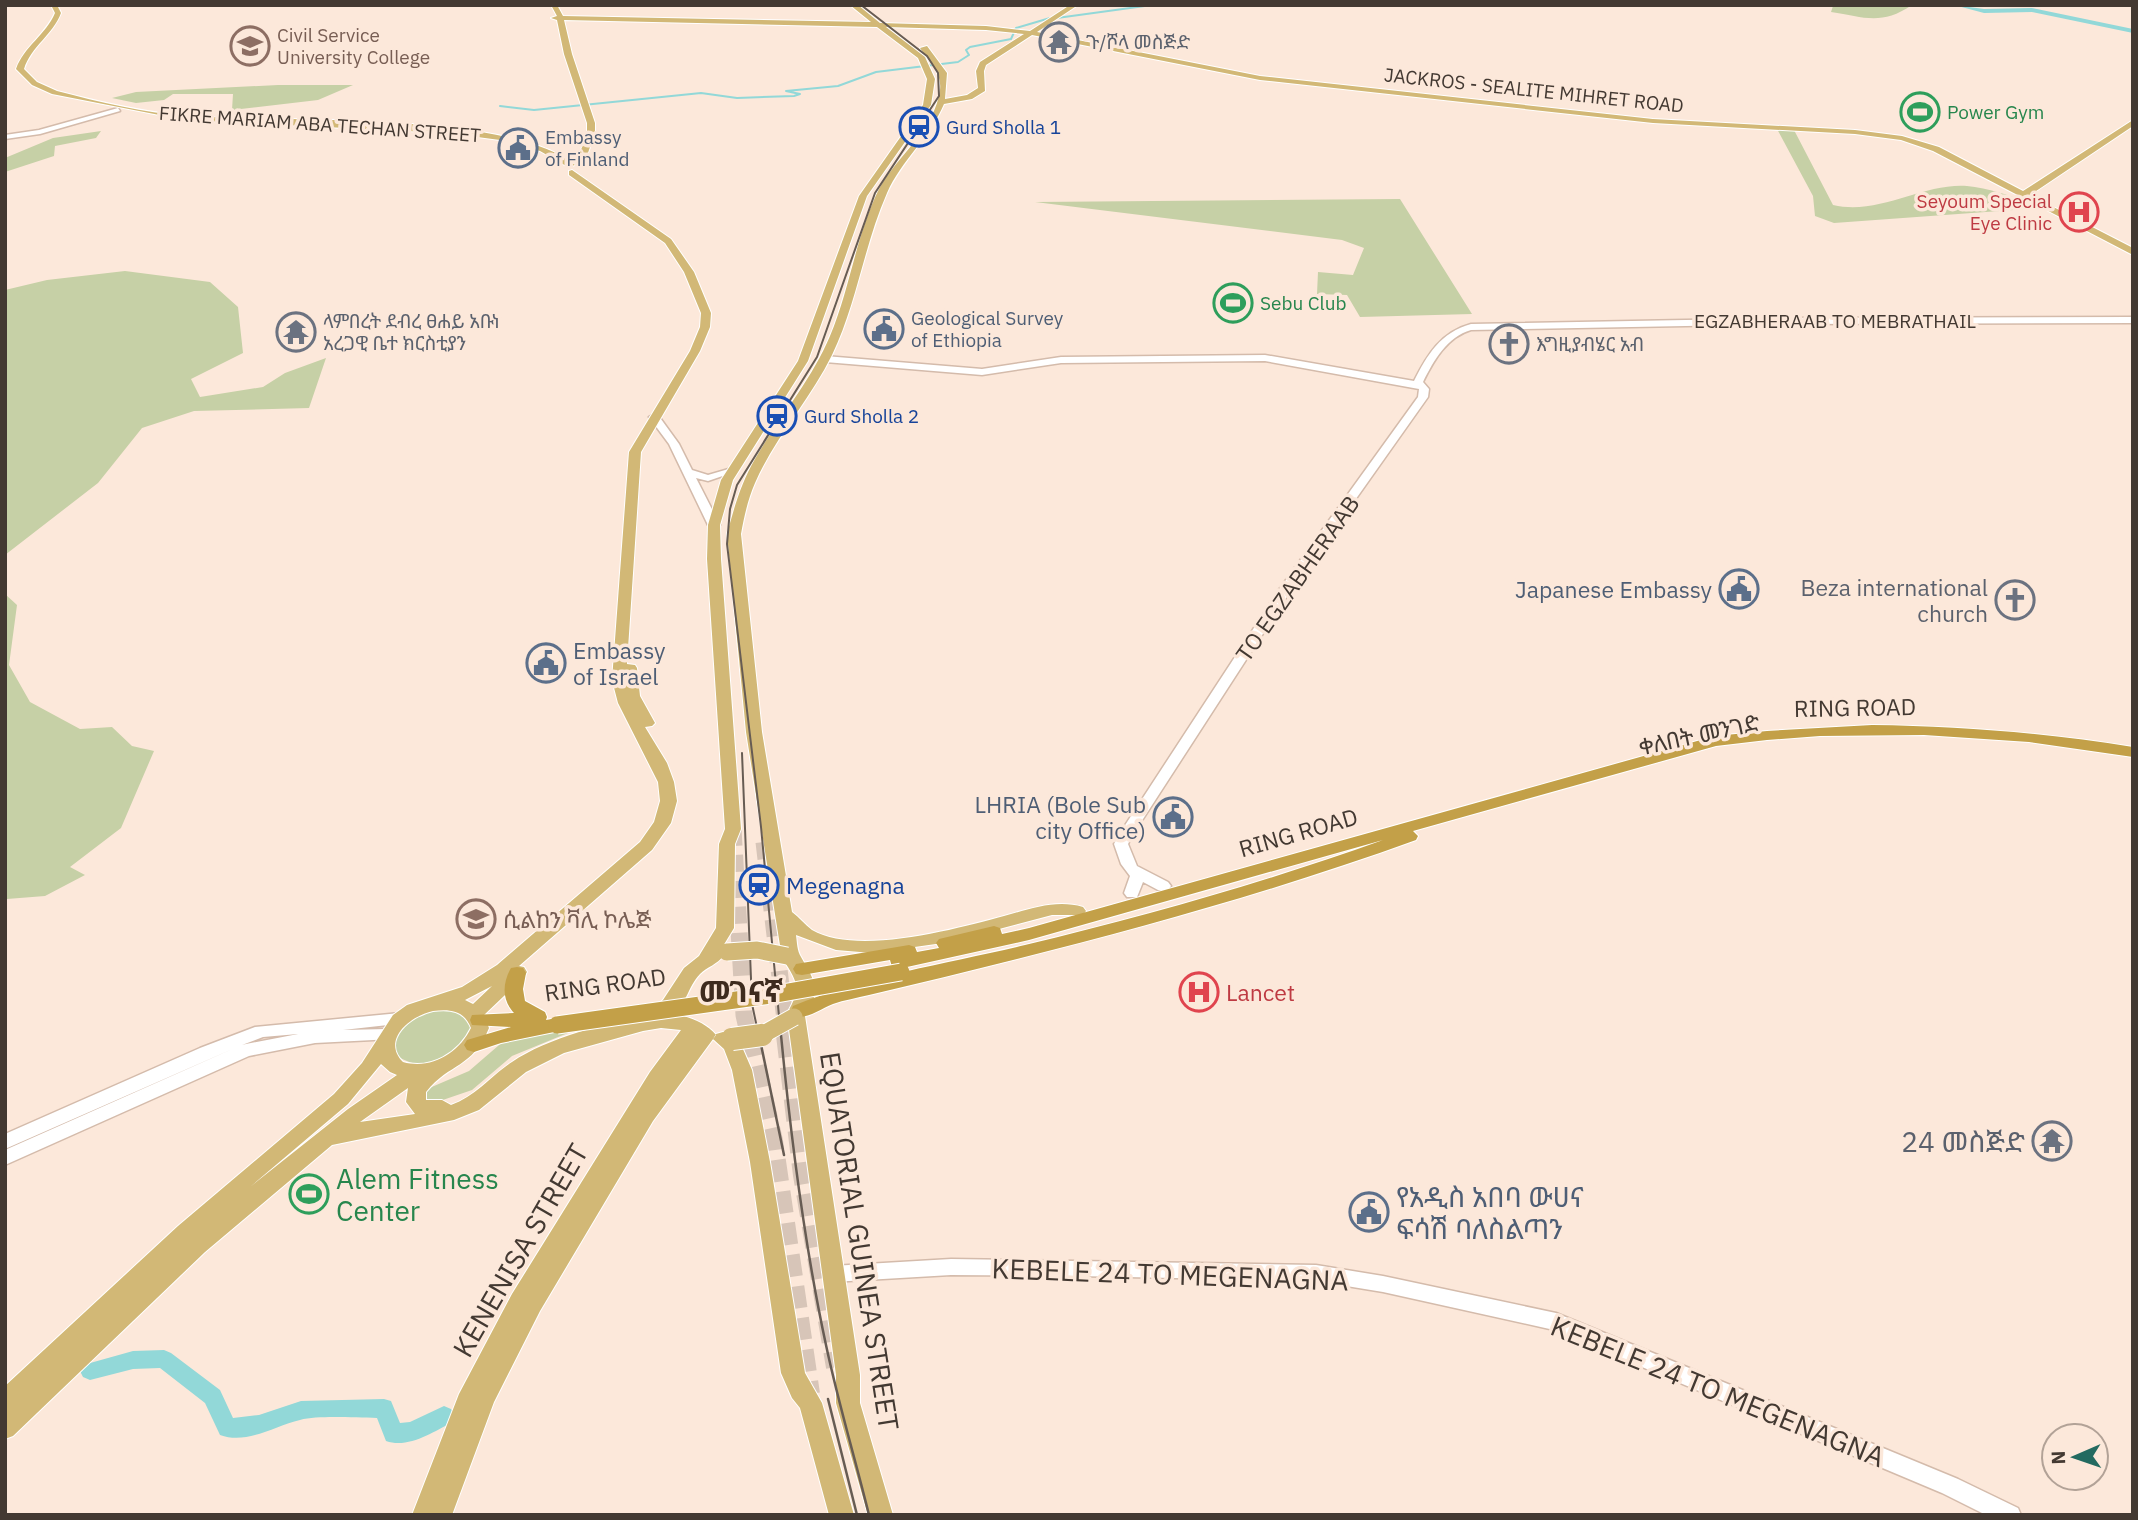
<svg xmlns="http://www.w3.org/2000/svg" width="2138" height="1520" font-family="'IBM Plex Sans','Noto Sans Ethiopic',sans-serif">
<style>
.green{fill:#c6d0a6}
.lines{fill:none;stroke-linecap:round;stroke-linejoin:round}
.stream{stroke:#92d8d8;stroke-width:2}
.river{fill:#92d8d8;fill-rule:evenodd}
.primary-tunnel-far1{stroke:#d7c5b8;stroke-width:17;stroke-dasharray:17 9;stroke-linecap:butt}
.primary-tunnel{stroke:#d7c5b8;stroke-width:22;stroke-dasharray:22 10;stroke-linecap:butt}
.secondary-casing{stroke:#d4bbab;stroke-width:3}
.primary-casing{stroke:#fff;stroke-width:2}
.trunk-casing{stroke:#fff;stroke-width:2}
.secondary{fill:#fff;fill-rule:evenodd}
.primary{fill:#d2b876;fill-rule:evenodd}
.trunk{fill:#c3a048;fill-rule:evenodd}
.tram-far1{stroke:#675c53;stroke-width:2}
.tram{stroke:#675c53;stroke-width:2.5}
.primary-bridge-far1-casing{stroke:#fff;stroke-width:19;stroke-linecap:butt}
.primary-bridge-casing{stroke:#fff;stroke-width:24;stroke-linecap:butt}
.trunk-bridge-casing{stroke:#fff;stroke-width:19;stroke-linecap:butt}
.primary-bridge-far1{stroke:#d2b876;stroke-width:17}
.primary-bridge{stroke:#d2b876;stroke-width:22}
.trunk-bridge{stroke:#c3a048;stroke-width:17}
.labels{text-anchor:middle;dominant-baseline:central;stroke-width:7;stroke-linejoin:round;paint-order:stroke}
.far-education-label{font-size:19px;fill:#785e54;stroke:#fce8da;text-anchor:start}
.far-worship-label{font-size:19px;fill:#5b616d;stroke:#fce8da;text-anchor:start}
.far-street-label{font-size:19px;fill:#433932;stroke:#fce8da}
.far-leisure-label{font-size:19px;fill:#27864d;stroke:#fce8da;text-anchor:start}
.far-transit-label{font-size:19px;fill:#164399;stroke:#fce8da;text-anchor:start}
.far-service-label{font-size:19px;fill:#4e5e75;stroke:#fce8da;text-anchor:start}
.far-health-label{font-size:19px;fill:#be3a42;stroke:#fce8da;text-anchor:end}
.street-label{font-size:23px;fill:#433932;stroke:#fce8da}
.worship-label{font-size:23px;fill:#5b616d;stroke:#fce8da;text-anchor:end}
.service-label{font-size:23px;fill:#4e5e75;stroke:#fce8da;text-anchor:end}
.transit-label{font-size:23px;fill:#164399;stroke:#fce8da;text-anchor:start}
.education-label{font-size:23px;fill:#785e54;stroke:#fce8da;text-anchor:start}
.health-label{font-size:23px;fill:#be3a42;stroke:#fce8da;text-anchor:start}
.near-worship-label{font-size:28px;fill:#5b616d;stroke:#fce8da;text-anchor:end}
.near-leisure-label{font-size:28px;fill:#27864d;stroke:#fce8da;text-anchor:start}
.near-service-label{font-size:28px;fill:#4e5e75;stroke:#fce8da;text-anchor:start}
.near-street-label{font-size:28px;fill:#433932;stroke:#fce8da}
.district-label{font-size:30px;font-weight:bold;fill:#3e2b1e;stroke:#fce8da}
</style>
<rect width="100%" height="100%" fill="#fce8da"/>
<!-- green -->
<path class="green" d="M1830,5h82c-31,21 -48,12 -81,7l2,-6z
M278,85h75l-35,15 -86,10 1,-16h-60l-9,6 -28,3 -24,-5 24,-6z
M1777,129l17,1 39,75c46,11 89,-22 134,-19 22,2 53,12 73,22l-206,15 -19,-7 -2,-20z
M101,131l-5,7 -41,8 -1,10 -49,16v-14l48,-20z
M1400,199l72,115 -112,3 -13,-22 -30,-1 1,-22 35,3 11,-27 -22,-8 -307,-38z
M125,271l85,11 28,25 5,46 -52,26 9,18 63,-10 22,-14 41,-15 -17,50 -115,3 -52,17 -44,55 -93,72v-265l42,-10z
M5,594l12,11 -8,60 21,37 50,27 32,-2 20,19 22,5 -33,77 -51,39 15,8 -40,21 -38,3z
M452,1006l22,12 -2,23c-31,24 -46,33 -81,12l3,-23 25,-20z
M580,1028l-68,28 -40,34 -38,13 -10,-6 3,-8 42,-18 37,-32 23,-7z"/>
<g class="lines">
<!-- stream -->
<path class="stream" d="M1057,18l95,-13
M500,106l34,4 167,-17 36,5 57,-2 6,-2 -14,-3 52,-5 38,-14 82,-10 11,-7 -3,-5 4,-3 41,-8 5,-11 34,-10"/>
<!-- river -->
<path class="river" d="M1954,5l30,4 48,-1 101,21v4l-101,-21 -48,1z
M164,1350l7,3 49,37 13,28 26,-3 42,-14 83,-2 7,2 9,22 10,-1 34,-16 7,3 4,7 -4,7c-18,9 -43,26 -65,18l-9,-23c-22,0 -57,-3 -77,2 -26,6 -53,25 -80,15l-15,-32 -45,-35 -27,1 -43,11 -7,-3 -3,-6 3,-6 50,-14z"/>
<!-- primary-tunnel-far1 -->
<path class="primary-tunnel-far1" d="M733,829l11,186 5,22
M764,842l23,195"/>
<!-- primary-tunnel -->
<path class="primary-tunnel" d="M748,1035l24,106 37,253
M787,1035l17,140 33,192"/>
<!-- secondary casing -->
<g class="secondary-casing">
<path id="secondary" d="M118,108l2,3 -80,23 -35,5v-4l34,-5z
M2133,317v6l-344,1 -318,6c-24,7 -37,30 -48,52l6,7 -1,8 -138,195 -158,244 -4,8 9,22 31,16 3,4 -3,4h-10l-15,-8 -6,15h-10l-3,-4 6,-17 -9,-12 -7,-20 4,-8 160,-245 140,-194 1,-8 -154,-28 -204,2 -79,12 -157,-13 -5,-3 5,-3 157,13 79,-12 204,-2 149,26c13,-26 27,-49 57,-57l318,-6z
M654,414l4,1 21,29 13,26 16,5 24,-7 5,3 -29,10 -12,-3 24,47 -2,2h-8l-2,-2 -39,-81 -20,-27z
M400,1013l6,2 2,4 -2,4 -63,7 44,-1 6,2 2,4 -2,4 -78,4 -66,13 -244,109v-15l232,-103 -232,102v-15l195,-86 55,-21zM298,1034l-52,10 -4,1 21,-8z
M951,1259l365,6 67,11 173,37 402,166 60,29 3,7h-35l-44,-22 -388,-163 -171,-38 -67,-11 -239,-5 -126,-1 -119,7 -7,-2 -3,-6 3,-6 7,-2z"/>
</g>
<!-- primary casing -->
<g class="primary-casing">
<path id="primary" d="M51,5h6l4,8c-8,22 -30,33 -37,56l13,13 20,9c42,11 88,22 131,25 89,6 322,-5 387,49l-7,2 -28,-16 -40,-11 -53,-7 -262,-13 -133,-26 -20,-9 -16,-16c8,-23 30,-34 39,-56z
M551,5h6l6,11 308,6 -21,-17h8l22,18 106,3 44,5 40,-26h8l-41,27 223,44 393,43 202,11 47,6 37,11 84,44 110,-71v6l-103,69 103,53v7l-200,-104 -32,-11 -46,-6 -202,-11 -393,-43 -228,-45 -46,30 -2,6 1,20 -13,8 -28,5c-14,33 -43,57 -57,89 -23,52 -30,110 -55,162 -22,45 -57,82 -77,128 -7,16 -11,34 -14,51l21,198 30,180c7,5 13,13 20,18 45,26 144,-1 192,-14 26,-7 52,-17 79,-9l3,4 -3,4h-31l-102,27 -78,11 -36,-3 -40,-15c1,7 1,16 5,22 14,25 21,32 4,59l55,359v28l33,112h-25l-32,-112v-28l-48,-353 -3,-5c16,-28 15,-32 -3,-59l-36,-226 -19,-198c7,-26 14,-51 28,-75 24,-42 56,-78 75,-123 20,-47 26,-101 49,-147 18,-33 56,-60 61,-99 2,-18 -10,-28 -20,-42l7,-2 20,27 -2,26 22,-4 11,-7 -2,-17 4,-9 44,-28 -38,-4 -100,-3 39,30 10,22 -4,26 -64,91 -59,165 -75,119 -13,45 1,34 20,270 -6,15 -1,84 -14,23 3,5c-5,8 -16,11 -23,18 -14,15 -10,27 -30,40 16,1 37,9 46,21l-63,86 -113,190 -46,91 -42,113h-40l47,-121 53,-100 138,-222 31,-42 -20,-2 -18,3 -79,22 -38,19 -47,38 -25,10 -122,25 -127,107 -192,184 -8,3v-53l173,-160 156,-132 28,-31 31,-48 14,-10 55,-18 35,-22 143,-123 14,-20 6,-21 -2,-19 -40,-79 -6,-23 17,-228 61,-101 10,-24 1,-14 -17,-41 -19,-29 -96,-68v-4l3,-1 99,69 23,33 17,41 -1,14 -10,24 -59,101 -14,212 8,1 2,3 3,28 15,27 -3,3 -7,1 22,36 7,19 3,19 -6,22 -19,27 -133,116 5,1 3,5 -3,5 -40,38 5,13c-17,41 -39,34 -63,64v8h16l9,5c24,-8 40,-29 61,-43 35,-24 96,-40 138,-46l-1,-3 14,-13 21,-32 15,-12 17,-28 3,-84 6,-15 -18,-270 1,-34 13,-45 77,-119 61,-165 64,-91 4,-26 -9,-21 -41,-31 -313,-7 8,34 23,69v10l-11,31 -4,3 -4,-3 11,-31v-10l-23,-69 -7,-34 -6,-2 6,-2zM492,986l-19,18 -8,-4zM433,1011c17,-2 31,-1 38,17 -12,25 -40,42 -68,34 -22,-22 7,-46 30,-51zM381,1064l9,8 7,3 -49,34 -98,78 98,-83zM408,1088l-2,14 9,12 -55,8z
M723,1032l16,8 13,30 18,92 35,211 17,30 32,112h-25l-29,-107 -8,-10 -11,-25 -31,-211 -18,-92 -8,-21 -11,-10 3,-5z"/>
</g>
<!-- trunk casing -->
<g class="trunk-casing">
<path id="trunk" d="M1872,725c88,1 174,8 261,22v10l-104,-15 -105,-7 -104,1 -53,4 -51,6 -303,85 5,5 -2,4c-179,65 -362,111 -547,155 -12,3 -25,5 -36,9 -13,5 -26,16 -40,12l-2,-5 2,-5c71,-30 157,-43 232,-61 121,-29 241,-63 358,-105l-354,100 -131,29 -6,-2 -2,-7 -88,15 -6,-1 -3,-5 3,-5 6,-1 107,-18 6,2 2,5 22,-4 -3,-5 3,-4 55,-13 6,2 2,6 27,-6 686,-192 52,-5z
M517,967l6,1 3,5 -3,16 2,12 20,11 2,5 -1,3 11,-2 7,2 2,5 -2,5 -63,13 -27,9 -7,-2 -3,-5 3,-5 44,-13 -39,-2 -2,-5 2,-5 42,-2c-12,-13 -12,-29 -3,-45z"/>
</g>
<!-- secondary -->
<use href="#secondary" class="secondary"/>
<!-- primary -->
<use href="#primary" class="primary"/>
<!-- trunk -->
<use href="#trunk" class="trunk"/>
<!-- tram-far1 -->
<path class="tram-far1" d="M742,753l10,251 7,33
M781,1037l-20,-210 -34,-283 3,-35 7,-24 80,-128 58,-164 64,-97 -1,-23 -11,-17 -66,-51"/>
<!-- tram -->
<path class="tram" d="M759,1035l25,120
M781,1035c10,104 23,208 45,310 12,57 29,113 43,170
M828,1399l29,116"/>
<!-- primary-bridge-far1 casing -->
<g class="primary-bridge-far1-casing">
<path id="primary-bridge-far1" d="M727,952l30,-2 30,6
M752,1037l8,-1 34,-19"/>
</g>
<!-- primary-bridge casing -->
<g class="primary-bridge-casing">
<path id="primary-bridge" d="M732,1039l30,-4"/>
</g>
<!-- trunk-bridge casing -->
<g class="trunk-bridge-casing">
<path id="trunk-bridge" d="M557,1025l214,-30 130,-23"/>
</g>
<!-- primary-bridge-far1 -->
<use href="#primary-bridge-far1" class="primary-bridge-far1"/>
<!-- primary-bridge -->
<use href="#primary-bridge" class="primary-bridge"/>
<!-- trunk-bridge -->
<use href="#trunk-bridge" class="trunk-bridge"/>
</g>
<!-- icons -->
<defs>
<g id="temple-ring" transform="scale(2.0125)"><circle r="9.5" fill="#fce8da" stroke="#6b7280" stroke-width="1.5"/><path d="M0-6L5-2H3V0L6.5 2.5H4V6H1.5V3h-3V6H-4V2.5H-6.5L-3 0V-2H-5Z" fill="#6b7280"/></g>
<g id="university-ring" transform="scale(2.0125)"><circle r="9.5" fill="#fce8da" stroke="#8d6e63" stroke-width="1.5"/><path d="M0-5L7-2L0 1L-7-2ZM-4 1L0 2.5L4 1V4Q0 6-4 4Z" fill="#8d6e63"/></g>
<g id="stadium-ring" transform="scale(2.0125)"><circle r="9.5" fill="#fce8da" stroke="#2e9e5b" stroke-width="1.5"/><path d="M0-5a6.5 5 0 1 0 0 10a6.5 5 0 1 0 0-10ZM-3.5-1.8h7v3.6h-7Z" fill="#2e9e5b"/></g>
<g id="station-ring" transform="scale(2.0125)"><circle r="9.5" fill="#fce8da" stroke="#1a4fb4" stroke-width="1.5"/><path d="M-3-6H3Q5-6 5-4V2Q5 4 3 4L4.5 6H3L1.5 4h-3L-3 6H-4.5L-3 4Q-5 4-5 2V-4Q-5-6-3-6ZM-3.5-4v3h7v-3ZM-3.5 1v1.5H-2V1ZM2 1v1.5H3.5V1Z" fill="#1a4fb4"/></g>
<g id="civic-ring" transform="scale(2.0125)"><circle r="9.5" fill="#fce8da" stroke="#5c6f8a" stroke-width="1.5"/><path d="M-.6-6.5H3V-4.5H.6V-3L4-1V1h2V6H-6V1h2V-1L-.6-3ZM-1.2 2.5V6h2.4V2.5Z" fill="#5c6f8a"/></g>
<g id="hospital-ring" transform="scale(2.0125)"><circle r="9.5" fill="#fce8da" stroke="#e0444e" stroke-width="1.5"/><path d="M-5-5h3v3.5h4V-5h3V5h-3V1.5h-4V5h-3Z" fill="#e0444e"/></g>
<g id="church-ring" transform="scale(2.0125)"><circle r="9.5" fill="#fce8da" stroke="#6b7280" stroke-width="1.5"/><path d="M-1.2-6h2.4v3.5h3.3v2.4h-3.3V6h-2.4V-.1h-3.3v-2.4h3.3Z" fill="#6b7280"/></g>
</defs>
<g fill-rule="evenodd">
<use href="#temple-ring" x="1059" y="42"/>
<use href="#university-ring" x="250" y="46"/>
<use href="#stadium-ring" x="1920" y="112"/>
<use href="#station-ring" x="919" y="127"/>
<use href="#civic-ring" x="518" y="148"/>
<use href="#hospital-ring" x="2079" y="212"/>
<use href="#stadium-ring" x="1233" y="303"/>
<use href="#civic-ring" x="884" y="329"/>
<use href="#temple-ring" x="296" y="332"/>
<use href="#church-ring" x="1509" y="344"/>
<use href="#station-ring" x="777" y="416"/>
<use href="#civic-ring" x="1739" y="589"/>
<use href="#church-ring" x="2015" y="600"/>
<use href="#civic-ring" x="546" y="663"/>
<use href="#civic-ring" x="1173" y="817"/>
<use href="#station-ring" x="759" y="885"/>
<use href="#university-ring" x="476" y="919"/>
<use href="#hospital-ring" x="1199" y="992"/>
<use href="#temple-ring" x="2052" y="1141"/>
<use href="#stadium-ring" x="309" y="1194"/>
<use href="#civic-ring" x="1369" y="1212"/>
</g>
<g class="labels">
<!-- far-education labels -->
<g class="far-education-label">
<text x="277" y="35">Civil Service<tspan x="277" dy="22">University College</tspan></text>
</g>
<!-- far-worship labels -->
<g class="far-worship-label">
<text x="1086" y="42">ጉ/ሾላ መስጅድ</text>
<text x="323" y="321">ላምበረት ደብረ ፀሐይ አቡነ<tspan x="323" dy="22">አረጋዊ ቤተ ክርስቲያን</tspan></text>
<text x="1536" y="344">እግዚያብሄር አብ</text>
</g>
<!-- far-street labels -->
<g class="far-street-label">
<text transform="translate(1534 90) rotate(6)">JACKROS - SEALITE MIHRET ROAD</text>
<text transform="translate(320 124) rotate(4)">FIKRE MARIAM ABA TECHAN STREET</text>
<text x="1835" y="321">EGZABHERAAB TO MEBRATHAIL</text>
</g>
<!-- far-leisure labels -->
<g class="far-leisure-label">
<text x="1947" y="112">Power Gym</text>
<text x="1260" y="303">Sebu Club</text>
</g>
<!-- far-transit labels -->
<g class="far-transit-label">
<text x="946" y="127">Gurd Sholla 1</text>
<text x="804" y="416">Gurd Sholla 2</text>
</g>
<!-- far-service labels -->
<g class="far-service-label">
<text x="545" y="137">Embassy<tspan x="545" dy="22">of Finland</tspan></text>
<text x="911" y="318">Geological Survey<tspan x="911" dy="22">of Ethiopia</tspan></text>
</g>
<!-- far-health labels -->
<g class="far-health-label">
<text x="2052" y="201">Seyoum Special<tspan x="2052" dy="22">Eye Clinic</tspan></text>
</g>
<!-- street labels -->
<g class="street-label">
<text transform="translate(1297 578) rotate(-55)">TO EGZABHERAAB</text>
<text transform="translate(1855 707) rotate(-1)">RING ROAD</text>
<text transform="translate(1699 734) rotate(-12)">ቀለበት መንገድ</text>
<text transform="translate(1298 832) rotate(-16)">RING ROAD</text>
<text transform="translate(605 984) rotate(-8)">RING ROAD</text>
</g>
<!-- worship labels -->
<g class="worship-label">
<text x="1988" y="587">Beza international<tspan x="1988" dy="26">church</tspan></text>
</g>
<!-- service labels -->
<g class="service-label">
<text x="1712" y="589">Japanese Embassy</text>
<text x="573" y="650" text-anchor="start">Embassy<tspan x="573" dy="26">of Israel</tspan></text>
<text x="1146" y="804">LHRIA (Bole Sub<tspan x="1146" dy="26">city Office)</tspan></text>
</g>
<!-- transit labels -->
<g class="transit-label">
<text x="786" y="885">Megenagna</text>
</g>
<!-- education labels -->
<g class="education-label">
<text x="503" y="919">ሲልከን ቫሊ ኮሌጅ</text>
</g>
<!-- health labels -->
<g class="health-label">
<text x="1226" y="992">Lancet</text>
</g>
<!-- near-worship labels -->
<g class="near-worship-label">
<text x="2025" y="1141">24 መስጅድ</text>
</g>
<!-- near-leisure labels -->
<g class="near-leisure-label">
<text x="336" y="1178">Alem Fitness<tspan x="336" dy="32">Center</tspan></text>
</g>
<!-- near-service labels -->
<g class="near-service-label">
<text x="1396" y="1196">የአዲስ አበባ ውሀና<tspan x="1396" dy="32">ፍሳሽ ባለስልጣን</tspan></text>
</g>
<!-- near-street labels -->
<g class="near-street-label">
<text transform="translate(860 1241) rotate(81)">EQUATORIAL GUINEA STREET</text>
<text transform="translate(520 1250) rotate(-60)">KENENISA STREET</text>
<text transform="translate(1170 1274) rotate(2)">KEBELE 24 TO MEGENAGNA</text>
<text transform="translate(1718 1391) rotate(22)">KEBELE 24 TO MEGENAGNA</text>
</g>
<!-- district labels -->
<g class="district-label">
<text x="741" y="990">መገናኛ</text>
</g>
</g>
<!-- border -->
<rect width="2138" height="1520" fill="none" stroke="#433932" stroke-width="14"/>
<!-- north arrow -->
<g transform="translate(2075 1457) rotate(268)"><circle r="33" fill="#fce8da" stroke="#b2a297" stroke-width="2"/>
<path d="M0-5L12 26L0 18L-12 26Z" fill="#236a60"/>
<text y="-10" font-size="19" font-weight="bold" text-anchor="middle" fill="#433932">N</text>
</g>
</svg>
